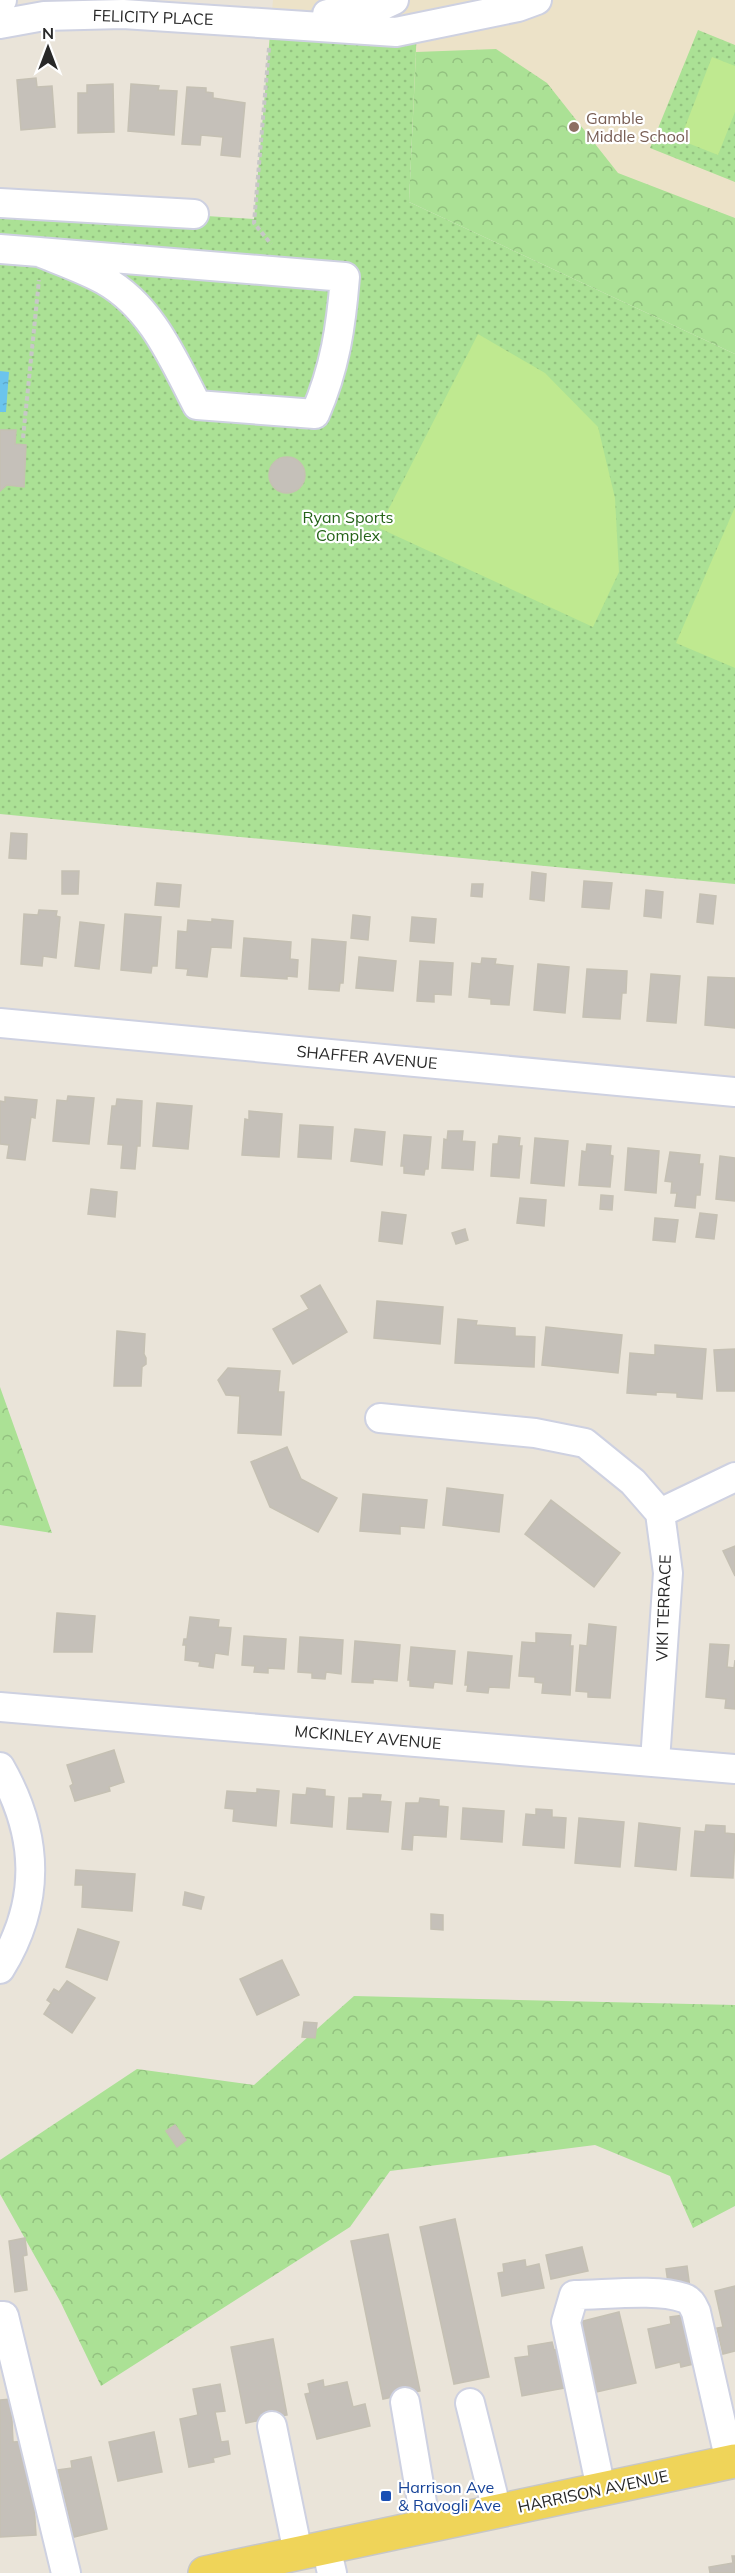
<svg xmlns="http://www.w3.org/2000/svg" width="735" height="2573" font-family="Mulish,sans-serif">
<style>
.education{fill:#ece2c8}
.forest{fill:url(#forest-crowns)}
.park{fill:url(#park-dots)}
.pitch{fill:#bfe990}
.water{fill:url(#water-ripples)}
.building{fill:#c5c0b9;stroke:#c5c0b3;stroke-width:1.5}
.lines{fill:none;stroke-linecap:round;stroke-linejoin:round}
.minor-casing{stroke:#ced1e1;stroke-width:32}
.major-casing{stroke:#c7c7c7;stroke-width:36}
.path{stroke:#c7c7c7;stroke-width:4;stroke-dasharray:4.5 3;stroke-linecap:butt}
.minor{stroke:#fff;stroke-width:28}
.major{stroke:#efd459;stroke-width:33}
.education-dot{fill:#8d6e63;stroke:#fff;stroke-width:2}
.transit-dot{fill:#1a4fb4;stroke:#fff;stroke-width:2}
.labels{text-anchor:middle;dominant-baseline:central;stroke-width:4.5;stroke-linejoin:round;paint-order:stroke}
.street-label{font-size:16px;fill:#282828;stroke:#fff}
.education-label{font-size:16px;fill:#785e54;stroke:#fff;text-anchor:start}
.park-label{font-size:16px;fill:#256319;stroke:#fff}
.transit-label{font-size:16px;fill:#164399;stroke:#fff;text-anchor:start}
</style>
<defs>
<pattern id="forest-crowns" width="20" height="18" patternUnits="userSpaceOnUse" patternTransform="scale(1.5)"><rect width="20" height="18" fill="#abe195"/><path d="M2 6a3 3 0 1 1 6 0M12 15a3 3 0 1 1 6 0" fill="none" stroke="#93c180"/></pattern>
<pattern id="park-dots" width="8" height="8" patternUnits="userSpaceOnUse" patternTransform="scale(1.5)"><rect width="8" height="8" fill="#abe195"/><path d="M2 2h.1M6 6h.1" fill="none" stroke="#93c180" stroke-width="1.8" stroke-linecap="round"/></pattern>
<pattern id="water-ripples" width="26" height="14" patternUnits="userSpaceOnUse" patternTransform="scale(1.5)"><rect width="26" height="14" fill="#6bc4ed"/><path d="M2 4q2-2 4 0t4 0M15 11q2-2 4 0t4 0" fill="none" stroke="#5da8cb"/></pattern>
</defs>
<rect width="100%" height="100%" fill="#eae4d9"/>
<!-- education -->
<path class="education" d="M273,0h462v354l-464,-332z"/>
<!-- forest -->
<path class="forest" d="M496,49l51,34 71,90 117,45v136l-326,-152 7,-150z
M0,1387l52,146 -52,-8z
M354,1996l381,9v201l-42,22 -23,-52 -75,-31 -205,26 -40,56 -249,159 -41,-85 -60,-107v-34l137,-91 117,16z"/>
<!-- park -->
<path class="park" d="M271,22l146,6 -8,174 326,152v530l-735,-70v-611l254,16z
M698,30l37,15v137l-85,-34z"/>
<!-- pitch -->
<path class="pitch" d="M712,57l23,9v46l-17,43 -38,-15z
M478,334l67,39 53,54 17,71 4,74 -26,55 -214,-99z
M735,507v161l-59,-25z"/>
<!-- water -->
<path class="water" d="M0,371l9,1 -3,40h-6z"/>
<!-- building -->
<path class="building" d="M36,78l1,9 15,-1 3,41 -34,3 -4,-50z
M113,84l1,48 -36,1v-40h9v-8z
M131,84l28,2 -1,4 19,1 -3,44 -46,-4z
M187,87l19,1v4l7,1v5l32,5 -5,54 -19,-2 2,-18 -22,-2 -1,10 -18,-1z
M0,430h16l-1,14 11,1 -2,42 -17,-2 -7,6z
M269 475a18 18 0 1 1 36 0a18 18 0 1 1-36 0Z
M11,833l16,1 -1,25 -17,-1z
M62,871h17l-1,23h-16z
M532,872l14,2 -2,27 -14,-2z
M584,881l28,2 -3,26 -27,-2z
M157,883l24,2 -2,22 -24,-2z
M472,884h11l-1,13 -11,-1z
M646,890l17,2 -2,26 -17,-2z
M700,894l16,2 -3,28 -16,-2z
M39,910l18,1 -1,5 4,1 -4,41 -13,-2 -1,10 -21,-2 3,-50 14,1z
M125,914l36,3 -4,49h-5l-1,7 -30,-3z
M353,915l17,2 -2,23 -17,-2z
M412,917l24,2 -2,24 -24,-2z
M212,919l21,2 -2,27 -20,-1 -4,30 -20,-2 1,-6 -12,-1 2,-37 9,1 1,-12 24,2z
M80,922l24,3 -5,44 -24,-3z
M244,938l47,4 -1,17 8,1 -1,17 -10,-1v3l-46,-3z
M312,939l34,3 -3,41h-3l-1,8 -30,-2z
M359,957l37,4 -3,30 -37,-3z
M482,958l14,1 -1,5 18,2 -4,39 -18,-1v-5l-22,-2 3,-34 9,1z
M420,961l33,2 -2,32 -17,-1v8l-17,-1z
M538,964l31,3 -4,46 -31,-3z
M587,969l40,2 -1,22h-4l-2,26 -37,-2z
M651,974l29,2 -4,47 -29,-2z
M708,977l27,1v50l-30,-3z
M68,1096l26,2 -5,46 -36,-3 4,-41 10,1z
M5,1097l32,3 -2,18 -4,-1 -6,43 -18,-2 2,-13 -9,-1v-43l5,1z
M117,1099l25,2 -2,45h-3l-2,23 -14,-1 2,-23 -15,-1 4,-38h4z
M157,1103l35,3 -4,43 -35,-3z
M249,1111l33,3 -3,43 -37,-2 3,-36 4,1z
M300,1125l33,2 -2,32 -33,-2z
M355,1129l30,3 -3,33 -31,-4z
M448,1131h15l-1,10 13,1 -2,28 -31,-2 2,-29 3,1z
M404,1135l27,2 -3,32h-3l-1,6 -20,-2v-7h-3z
M499,1136l21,2 -1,8h3l-3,32 -28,-2 2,-32h5z
M535,1138l33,3 -4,45 -33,-3z
M587,1144l24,2 -1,9 3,1 -3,31 -31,-2 3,-34 4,1z
M628,1148l31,3 -3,42 -31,-3z
M670,1152l30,3 -1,9h4l-3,31h-4l-1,13 -20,-2 2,-13h-6l1,-11 -7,-1z
M720,1156l15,2v43l-19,-2z
M91,1189l26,3 -2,25 -27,-3z
M601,1195l12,1 -1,14 -12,-1z
M520,1198l26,2 -2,26 -27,-3z
M382,1212l24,3 -4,29 -23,-3z
M700,1213l17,2 -3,24 -18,-2z
M655,1218l23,2 -3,22 -22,-2z
M465,1229l3,11 -12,4 -4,-11z
M320,1285l27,47 -54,32 -20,-35 36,-20 -8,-13z
M377,1301l66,6 -3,37 -66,-6z
M458,1319l19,2 -1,4 39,3v8l20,1 -1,30 -79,-4z
M546,1327l76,8 -4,38 -76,-8z
M117,1331l28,3 -1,20 2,4v6l-4,3 -1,19h-27z
M655,1345l51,4 -4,50 -25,-2v-4l-21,-1v3l-29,-2 3,-40 25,2z
M735,1349v42h-18l-3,-41z
M228,1368l52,3 -2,21h6l-3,43 -43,-2 2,-37 -14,-1 -8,-15z
M287,1447l14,32 36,19 -19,34 -48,-25 -19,-45z
M447,1488l56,7 -4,37 -56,-7z
M363,1494l64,6 -3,28 -24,-2v8l-40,-3z
M551,1500l69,53 -26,34 -69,-53z
M735,1546v30l-12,-25z
M57,1613l38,3 -3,36h-38z
M190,1617l29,3 -1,7 13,1 -3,27 -13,-2 -2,15 -14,-2 1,-4 -15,-2 1,-15h-3l1,-6h3z
M589,1624l27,3 -6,71 -22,-1v-5l-12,-1 4,-46 7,1z
M536,1633l35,2 -1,11h3l-3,49 -28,-2 1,-10 -8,-1v-5l-16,-1 3,-34 14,1z
M244,1636l42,3 -2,30 -16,-1v5l-14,-1 1,-6 -13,-1z
M300,1637l43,3 -2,34 -15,-2 -1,7 -13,-1v-5l-14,-1z
M355,1641l45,4 -3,36 -24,-2v4l-21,-1z
M710,1644l19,1 -2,22 7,1 1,-8v49l-10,-1 1,-9 -20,-2z
M411,1647l44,4 -3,33 -18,-2 -1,6 -23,-2v-6h-2z
M468,1652l44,4 -3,32 -20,-1 -1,6 -21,-2 1,-6h-3z
M114,1750l10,32 -15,5 1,4 -35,10 -5,-15 3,-2 -6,-19z
M307,1788l18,2v6l9,1 -2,30 -41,-4 2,-29 13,1z
M257,1789l22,2 -3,35 -43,-5 1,-12 -9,-1 2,-17 30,2z
M363,1794l18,1 -1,6 11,1 -3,30 -41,-3 2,-31h14z
M420,1798l19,2v6l9,1 -2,30 -33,-2 -1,15 -10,-1 4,-46h13z
M463,1808l41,3 -2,31 -41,-3z
M536,1809l16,1v7l14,1 -2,30 -41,-3 3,-31 10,1z
M579,1818l45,4 -4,45 -45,-4z
M639,1823l41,5 -4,42 -41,-4z
M706,1825l19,1v7l10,1 -2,44 -42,-2 4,-45 10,1z
M76,1870l59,4 -3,37 -50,-4 1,-22h-8z
M185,1892l19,5 -3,12 -18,-4z
M431,1914l12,1v15l-12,-1z
M78,1929l41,13 -12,38 -41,-13z
M282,1960l17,35 -42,20 -17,-36z
M67,1981l28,17 -23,35 -28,-19 7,-11 -4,-3 7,-11 5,3z
M304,2022l13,1 -2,15 -13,-1z
M175,2125l11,15 -9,7 -11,-16z
M455,2219l34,158 -35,7 -34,-157z
M388,2234l32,157 -37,8 -32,-158z
M25,2238l2,17 -4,1 4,34 -12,2 -6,-51z
M582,2247l6,24 -37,8 -5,-24z
M525,2260l1,7 13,-3 5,24 -42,8 -4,-23 6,-1 -1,-8z
M687,2266l3,22 -21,2 -3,-21z
M735,2286v65l-12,3 -6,-26 6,-1 -8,-36z
M619,2312l17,71 -40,9 -2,-10h-5l-14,-59z
M684,2315l18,47 -21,5 -1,-5 -24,6 -8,-39 23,-5 -1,-7z
M273,2339l14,76 -41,8 -15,-76z
M552,2342l2,8 5,-1 6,39 -43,8 -7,-38 14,-2 -1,-10z
M323,2380l1,7 23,-5 6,25 12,-3 5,22 -53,13 -12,-45 5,-1 -2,-9z
M220,2384l5,27 -10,1 6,30 7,-1 2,13 -17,4 1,4 -25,5 -9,-48 18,-4 -5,-26z
M11,2399l2,43 17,-1 6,94 -36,2v-137z
M154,2432l8,40 -44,9 -9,-39z
M91,2457l16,72 -33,8 -16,-67 14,-2 -1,-7z
M732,2556h3v17h-25l-1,-6 24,-4z"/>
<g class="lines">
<!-- minor casing -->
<g class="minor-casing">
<path id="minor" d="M0,2l2,-2
M327,14l52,-7 15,-7
M0,24l44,-8 79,-2 273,18 122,-25 19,-7
M0,203l194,11
M0,249l39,3 306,25c-4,50 -10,91 -30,137l-118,-9c-24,-46 -45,-98 -93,-125 -20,-11 -43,-19 -65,-28
M0,1023l735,69
M380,1418l155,15 50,10 48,39 27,31 8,60 -13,188
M660,1513l75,-36
M0,1707l735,62
M0,1767c39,68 42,134 0,202
M0,2316h4l62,257
M405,2402l21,124
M470,2403l27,108
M272,2426l26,127
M601,2489l-35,-167 8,-27c30,0 83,-7 110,3 7,2 9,8 12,14l34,150
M326,2547l6,26"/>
</g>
<!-- major casing -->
<g class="major-casing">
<path id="major" d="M205,2573l530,-112"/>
</g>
<!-- path -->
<path class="path" d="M269,48l-15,175 17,21
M23,438l16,-158"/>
<!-- minor -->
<use href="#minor" class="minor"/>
<!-- major -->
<use href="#major" class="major"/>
</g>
<!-- markers -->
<circle class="education-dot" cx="574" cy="127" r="6"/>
<rect class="transit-dot" x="380" y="2490" width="12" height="12" rx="3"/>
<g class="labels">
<!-- street labels -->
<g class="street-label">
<text transform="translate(153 17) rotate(2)">FELICITY PLACE</text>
<text transform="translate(367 1057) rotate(5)">SHAFFER AVENUE</text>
<text transform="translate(663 1608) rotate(-88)">VIKI TERRACE</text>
<text transform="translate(368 1737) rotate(5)">MCKINLEY AVENUE</text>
<text transform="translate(593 2491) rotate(-12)">HARRISON AVENUE</text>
</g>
<!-- education labels -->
<g class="education-label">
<text x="586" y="118">Gamble<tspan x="586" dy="18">Middle School</tspan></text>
</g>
<!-- park labels -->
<g class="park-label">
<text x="348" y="517">Ryan Sports<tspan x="348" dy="18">Complex</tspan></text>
</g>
<!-- transit labels -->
<g class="transit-label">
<text x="398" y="2487">Harrison Ave<tspan x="398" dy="18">&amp; Ravogli Ave</tspan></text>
</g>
</g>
<!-- north arrow -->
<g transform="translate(48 48)" stroke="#ffffff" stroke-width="4.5" paint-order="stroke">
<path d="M0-4.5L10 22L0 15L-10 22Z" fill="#282828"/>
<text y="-9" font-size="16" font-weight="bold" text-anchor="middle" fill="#282828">N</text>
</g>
</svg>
